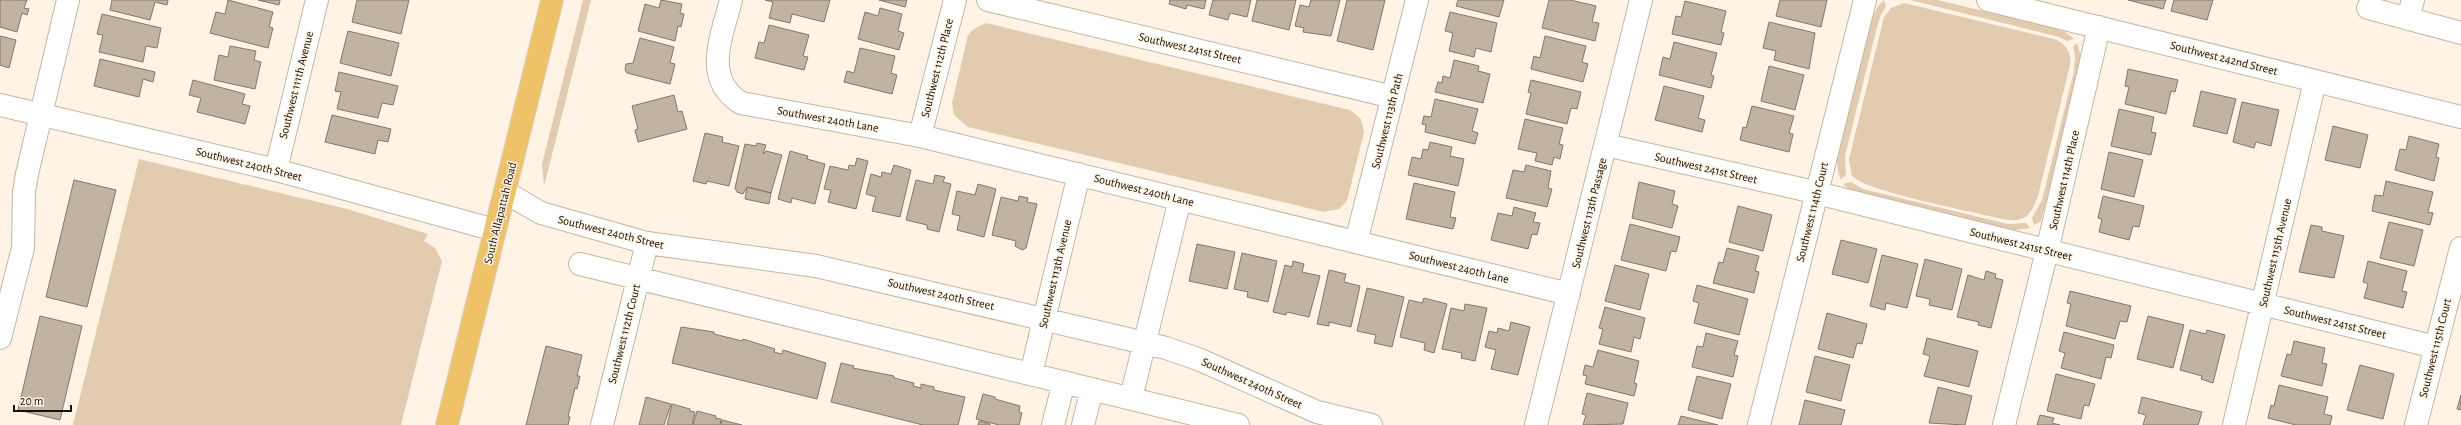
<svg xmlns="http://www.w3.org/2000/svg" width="2461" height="425" font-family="'Alegreya Sans',sans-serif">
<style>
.green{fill:#e2cbae}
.building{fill:#c0b3a1;stroke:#847767}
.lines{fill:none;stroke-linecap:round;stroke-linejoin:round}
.minor-casing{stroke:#c4b6a5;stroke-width:24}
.major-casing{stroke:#dad9d8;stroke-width:24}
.minor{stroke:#fff;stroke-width:22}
.major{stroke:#efc267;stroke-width:22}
.labels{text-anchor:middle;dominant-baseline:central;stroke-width:3;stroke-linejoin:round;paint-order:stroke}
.street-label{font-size:12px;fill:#15100a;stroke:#fff3e5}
</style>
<rect width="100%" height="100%" fill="#fff3e5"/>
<!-- green -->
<path class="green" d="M583,0h8l-47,186 -2,-22z
M1884,0l2,7 -5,7 -5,17 -31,125 1,18 -5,6 -3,-9 -1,-13 34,-137 7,-15z
M1910,0h27l118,28 12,5 7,6 -7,2 -8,-4z
M1904,3l150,36c11,4 18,13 16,26l-32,131c-8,21 -14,27 -36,23 -27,-7 -135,-27 -150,-43l-3,-16 2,-9 33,-134 7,-9z
M986,23l364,87 11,9 3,13 -15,61 -2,8 -8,8 -15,3 -356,-85 -14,-12 -2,-12 16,-68 6,-6z
M2077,43l5,17 -41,161 -7,4 -2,-7 10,-18 32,-129 1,-15 -2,-9z
M139,159l208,50 81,25 -4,7 11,7 7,13 -41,164h-328z
M1851,182l12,7 145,35 18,-1 4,5 -21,3 -159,-41 -7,-6z"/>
<!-- building -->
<path class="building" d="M0,0h27l-3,8 5,1 -2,6 -5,-2 -5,19 -17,-5z
M112,0h56l-1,5 -12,-3 -5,18 -40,-10z
M228,0l45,12 -4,15 4,1 -5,20 -58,-15 6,-21 9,2z
M258,0h22l-1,5z
M357,0h52l-8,34 -49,-12z
M661,0l21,4 -2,9 4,1 -3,13 -3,-1 -3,15 -37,-10 7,-27 14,4z
M765,0h65l-6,22 -32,-8 -2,9 -21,-5 4,-16z
M879,0h28l-2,7z
M1170,0h36l-2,9 -17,-4 -1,4 -17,-5z
M1213,0h38l-4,17 -17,-4 -2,7 -19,-5z
M1257,0h39l-7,30 -37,-9z
M1311,0h29l-9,36 -28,-4 1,-4 -9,-2 5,-21 9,2z
M1347,0h38l-12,50 -36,-9z
M1458,0h46l-5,17 -43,-11z
M1549,0h21l26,6 -4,16 7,1 -4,18 -53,-13z
M1780,0h47l-6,27 -45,-11z
M2128,0h38l-3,9z
M2174,0h39l-6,20 -36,-9z
M1685,1l41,10 -5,21 3,1 -3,12 -49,-11 4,-18 5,1z
M880,8l22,6 -4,17 6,2 -5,17 -41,-11 7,-27 13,4z
M1450,12l47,11 -6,29 -15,-4 -2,9 -25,-6 4,-18 -8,-2z
M102,14l59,14 -4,20 -11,-2 -3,16 -44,-10 4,-17 -6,-1z
M1769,22l46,11 -6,36 -35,-9 2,-9 -13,-3z
M769,25l40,10 -6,21 5,1 -4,13 -49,-12 4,-16 5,1z
M348,31l51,12 -8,33 -51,-13z
M0,36l16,4 -7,28 -9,-3z
M1545,36l41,10 -4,16 6,2 -5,18 -52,-13 3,-13 6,2z
M640,38l34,9 -4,16 5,1 -5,20 -43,-11 -2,-3 1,-6 7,-1z
M1674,42l43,11 -6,22 3,1 -3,12 -52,-13 4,-18 7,2z
M230,46l26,5 -2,9 7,2 -6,27 -41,-9 5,-25 9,2z
M860,48l35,8 -4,17 6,2 -5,19 -48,-12 3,-11 7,2z
M100,59l55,13 -2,10 -10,-3 -4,18 -45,-11z
M1454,60l25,6 -1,5 12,3 -7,29 -48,-11 3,-10 4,1 1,-7 7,2z
M1769,66l35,9 -9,35 -34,-9z
M2128,69l50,11 -3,12 -4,-1 -5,23 -41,-10 4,-17 -4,-1z
M339,72l59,14 -5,19 -11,-2 -4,15 -41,-9 4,-17 -6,-1z
M193,80l52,14 -3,10 8,2 -5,18 -48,-12 4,-14 -12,-3z
M1531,80l50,12 -4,17 -6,-1 -4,16 -41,-10 5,-21 -3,-1z
M1664,86l40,10 -6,22 7,2 -3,12 -47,-12z
M2201,91l35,8 -9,35 -34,-8z
M674,95l4,17 4,-1 5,18 -49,13 -3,-12 3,-1 -6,-23z
M1435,99l43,10 -6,22 6,2 -3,11 -50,-12 1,-7 -4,-1 2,-8 7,1z
M2242,102l37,8 -8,36 -15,-4 -2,6 -21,-6z
M1752,106l42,10 -5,17 4,1 -4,18 -49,-12 3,-13 3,1z
M2119,109l35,8 -3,15 5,1 -5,22 -40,-9z
M332,115l59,14 -3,13 -10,-2 -3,14 -50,-12z
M1525,119l38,9 -4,16 4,1 -3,14 -6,-2 -2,8 -17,-4 2,-8 -19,-4z
M2333,126l35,9 -8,33 -35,-8z
M705,133l18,4 -1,5 17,4 -10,40 -22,-5 -1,3 -13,-3z
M2409,136l30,8 -3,13 3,1 -5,23 -39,-11 5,-21 6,1z
M1430,142l22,5 -2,9 14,3 -6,27 -50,-11 4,-18 9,2 2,-10 5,1z
M757,143l9,2 -3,9 3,-3 16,4 -11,38 -24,-6 -4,7 -6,-2 -2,-4 10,-44 11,2z
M790,151l18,5 -1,3 18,5 -10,40 -23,-6 -1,5 -13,-4z
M2109,152l34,8 -9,37 -33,-8z
M857,158l11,3 -12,48 -28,-7 3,-12 -7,-1 6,-23 18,4 1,-5 6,1z
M894,165l17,5 -11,47 -28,-6 4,-14 -10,-3 5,-20 10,3 1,-5 9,2z
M1526,165l25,6 -3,17 4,1 -5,18 -41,-9 7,-28 11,2z
M935,175l10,2 -2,5 8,2 -12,48 -12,-3v-4l-21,-5 10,-40 17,4z
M74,180l42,10 -29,117 -41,-10z
M2386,181l47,11 -5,20 5,1 -3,12 -58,-14 3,-16 8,1z
M1639,182l36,9 -3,13 6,2 -6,22 -40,-10z
M1414,183l41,9 -5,25 6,1 -3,11 -47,-10z
M978,184l18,5 -12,48 -27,-7 3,-14 -8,-2 5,-23 18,4z
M747,187l24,6 -2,11 -24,-5z
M1019,196l9,2 -1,4 10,2 -11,44 -4,2 -7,-4 1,-5 -24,-6 9,-38 17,4z
M2103,196l41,10 -5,21 -6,-1 -4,14 -30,-8 3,-13 -4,-1z
M1738,206l34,9 -9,36 -34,-9z
M1514,207l22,6 -3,9 7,1 -3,12 -5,-1 -4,15 -37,-9 7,-27 14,3z
M2389,222l34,8 -9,36 -34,-8z
M1630,224l50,13 -4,15 -5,-1 -5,20 -45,-11z
M2311,225l11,2v4l22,5 -10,42 -35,-6z
M1841,240l36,9 -9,34 -36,-9z
M1197,244l38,8 -8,37 -38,-8z
M1727,248l32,8 -4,15 4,1 -5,21 -41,-10 6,-21 4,1z
M1242,253l35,8 -9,41 -21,-5 1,-5 -14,-3z
M1882,255l36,9 -11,44 -21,-5 -1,7 -15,-4z
M1925,259l37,10 -10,41 -23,-5 1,-6 -14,-3z
M1293,261l11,3 -2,8 18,4 -11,41 -22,-5 -1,3 -13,-3 12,-47 7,2z
M2368,261l39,10 -5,20 5,1 -4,16 -39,-10 4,-14 -5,-2z
M1615,265l34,9 -9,36 -35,-9z
M1329,270l17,4 -2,8 16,4 -9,41 -22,-5v4l-12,-2z
M1986,271l10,3 -1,4 8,2 -12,48 -13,-3 1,-3 -22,-5 11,-42 16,5z
M1697,285l51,14 -9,36 -45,-12 5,-20 -6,-2z
M1367,288l37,9 -12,50 -18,-4 2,-8 -19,-4z
M2070,291l61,15 -4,16 -7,-1 -5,18 -49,-13 5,-22 -4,-1z
M1424,298l23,6 -13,49 -10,-3 1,-7 -25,-6 9,-37 13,3z
M1465,304l22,4 -12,53 -14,-3 1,-5 -20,-4 9,-41 13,3z
M1605,307l40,11 -5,21 -6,-2 -3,15 -32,-8 4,-15 -4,-1z
M1827,313l40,11 -5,20 -5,-1 -4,15 -35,-9z
M40,316l42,10 -22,94 -42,-10z
M2148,316l36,9 -11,43 -36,-9z
M1511,322l19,5 -12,48 -27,-6 5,-19 -11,-3 4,-16 8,2 1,-5 11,3z
M681,327l33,5v2l28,7 1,-2 32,10 -1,3 8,2 1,-4 43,13 -9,36 -145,-36z
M2190,330l16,4 1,-4 18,5 -12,48 -12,-4 1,-3 -22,-6z
M2064,332l50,13 -3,13 -5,-1 -5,22 -40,-11 4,-15 -6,-2z
M1706,333l32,8 -4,14 4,1 -5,21 -41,-10 5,-21 6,1z
M1927,338l51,13 -9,36 -45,-11 6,-20 -7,-2z
M2294,341l31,7 -3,15 5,1 -5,22 -41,-10 6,-22 4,1z
M546,346l36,9 -5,21h3l-3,13 -2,-1 -7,29h2l-2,8h-42z
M1598,350l41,11 -5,22 3,1 -3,12 -49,-12 2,-8 -4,-1 2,-10 8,2z
M1815,356l35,9 -9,36 -35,-9z
M841,363l13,3 -1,2 41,8v2l20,5 -1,3 8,2v-4l13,3v3l31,7 -7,28h-35l-92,-23z
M2360,365l34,9 -11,45 -36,-9z
M2056,374l39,10 -6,22 -5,-1 -3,14 -34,-8z
M1697,376l34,8 -9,35 -34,-9z
M2279,385l49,12 -4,17 8,2 -2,9h-34l-28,-7 3,-13 3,1z
M1938,387l34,9 -7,29 -36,-2z
M1587,393l41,10 -5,21 -40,1 3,-10 -4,-1z
M983,394l12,3v2l25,7 -1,6 3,1 -3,12h-20l-23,-6z
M2461,395v15l-4,-1z
M646,397l25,7 -7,21h-25z
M2142,397l60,15 -4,13h-55l3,-10 -8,-2z
M1805,400l40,10 -4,15h-42z
M672,404l18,5v2l5,1 -3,13h-25z
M697,411l19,5 -1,2 6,1 -1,6h-27z
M2040,415l14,3 -2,5 8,2h-23z
M1681,416l37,9h-40z
M722,420l20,5h-21z
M979,421l11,3v1h-12z"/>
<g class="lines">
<!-- minor casing -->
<g class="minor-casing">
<path id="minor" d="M731,0c-9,36 -29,79 10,103l179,33 649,158
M988,0l405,97
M1988,0l473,117
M2368,8l93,25
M2408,19l5,-19
M0,105l276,65 219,60
M920,136l35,-136
M1606,145l195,44 634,158
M276,170l41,-170
M505,192l36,21 106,30 169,23 350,82 32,11 119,53 54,13
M1356,242l61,-242
M580,264l658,161
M0,338l23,-90 1,-56 3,-18 41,-174
M1031,374l48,-200
M1131,398l49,-199
M602,425l45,-182
M1053,425l11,-43
M1083,425l9,-36
M1536,425l105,-425
M1759,425l106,-425
M2004,425l43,-174 52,-224
M2234,425l81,-344
M2416,425l45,-177"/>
</g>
<!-- major casing -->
<g class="major-casing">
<path id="major" d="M447,425l105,-425"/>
</g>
<!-- minor -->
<use href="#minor" class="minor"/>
<!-- major -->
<use href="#major" class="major"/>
</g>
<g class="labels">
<!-- street labels -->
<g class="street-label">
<text transform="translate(1190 48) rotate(13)">Southwest 241st Street</text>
<text transform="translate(2224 58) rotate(14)">Southwest 242nd Street</text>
<text transform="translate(937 68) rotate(-76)">Southwest 112th Place</text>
<text transform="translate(296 85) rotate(-76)">Southwest 111th Avenue</text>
<text transform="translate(828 119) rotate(10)">Southwest 240th Lane</text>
<text transform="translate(1387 121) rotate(-76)">Southwest 113th Path</text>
<text transform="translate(249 164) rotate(14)">Southwest 240th Street</text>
<text transform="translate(1706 168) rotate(13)">Southwest 241st Street</text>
<text transform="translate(2064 180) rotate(-77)">Southwest 114th Place</text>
<text transform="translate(1144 190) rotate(14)">Southwest 240th Lane</text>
<text transform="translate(1812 212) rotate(-76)">Southwest 114th Court</text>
<text transform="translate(500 213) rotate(-76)">South Allapattah Road</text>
<text transform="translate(1589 213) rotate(-76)">Southwest 113th Passage</text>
<text transform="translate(611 232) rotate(14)">Southwest 240th Street</text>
<text transform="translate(2021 244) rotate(14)">Southwest 241st Street</text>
<text transform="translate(2275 253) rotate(-77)">Southwest 115th Avenue</text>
<text transform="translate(1459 267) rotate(14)">Southwest 240th Lane</text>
<text transform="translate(1055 274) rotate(-77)">Southwest 113th Avenue</text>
<text transform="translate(941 294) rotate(13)">Southwest 240th Street</text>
<text transform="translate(2335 322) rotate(14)">Southwest 241st Street</text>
<text transform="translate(624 334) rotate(-76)">Southwest 112th Court</text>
<text transform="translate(2435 348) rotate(-76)">Southwest 115th Court</text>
<text transform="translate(1252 383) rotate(24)">Southwest 240th Street</text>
</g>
</g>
<!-- scale -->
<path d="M14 405v6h57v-6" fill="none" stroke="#15100a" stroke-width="2"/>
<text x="20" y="405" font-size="12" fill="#15100a" stroke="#fff3e5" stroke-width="3" paint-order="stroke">20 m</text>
</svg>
